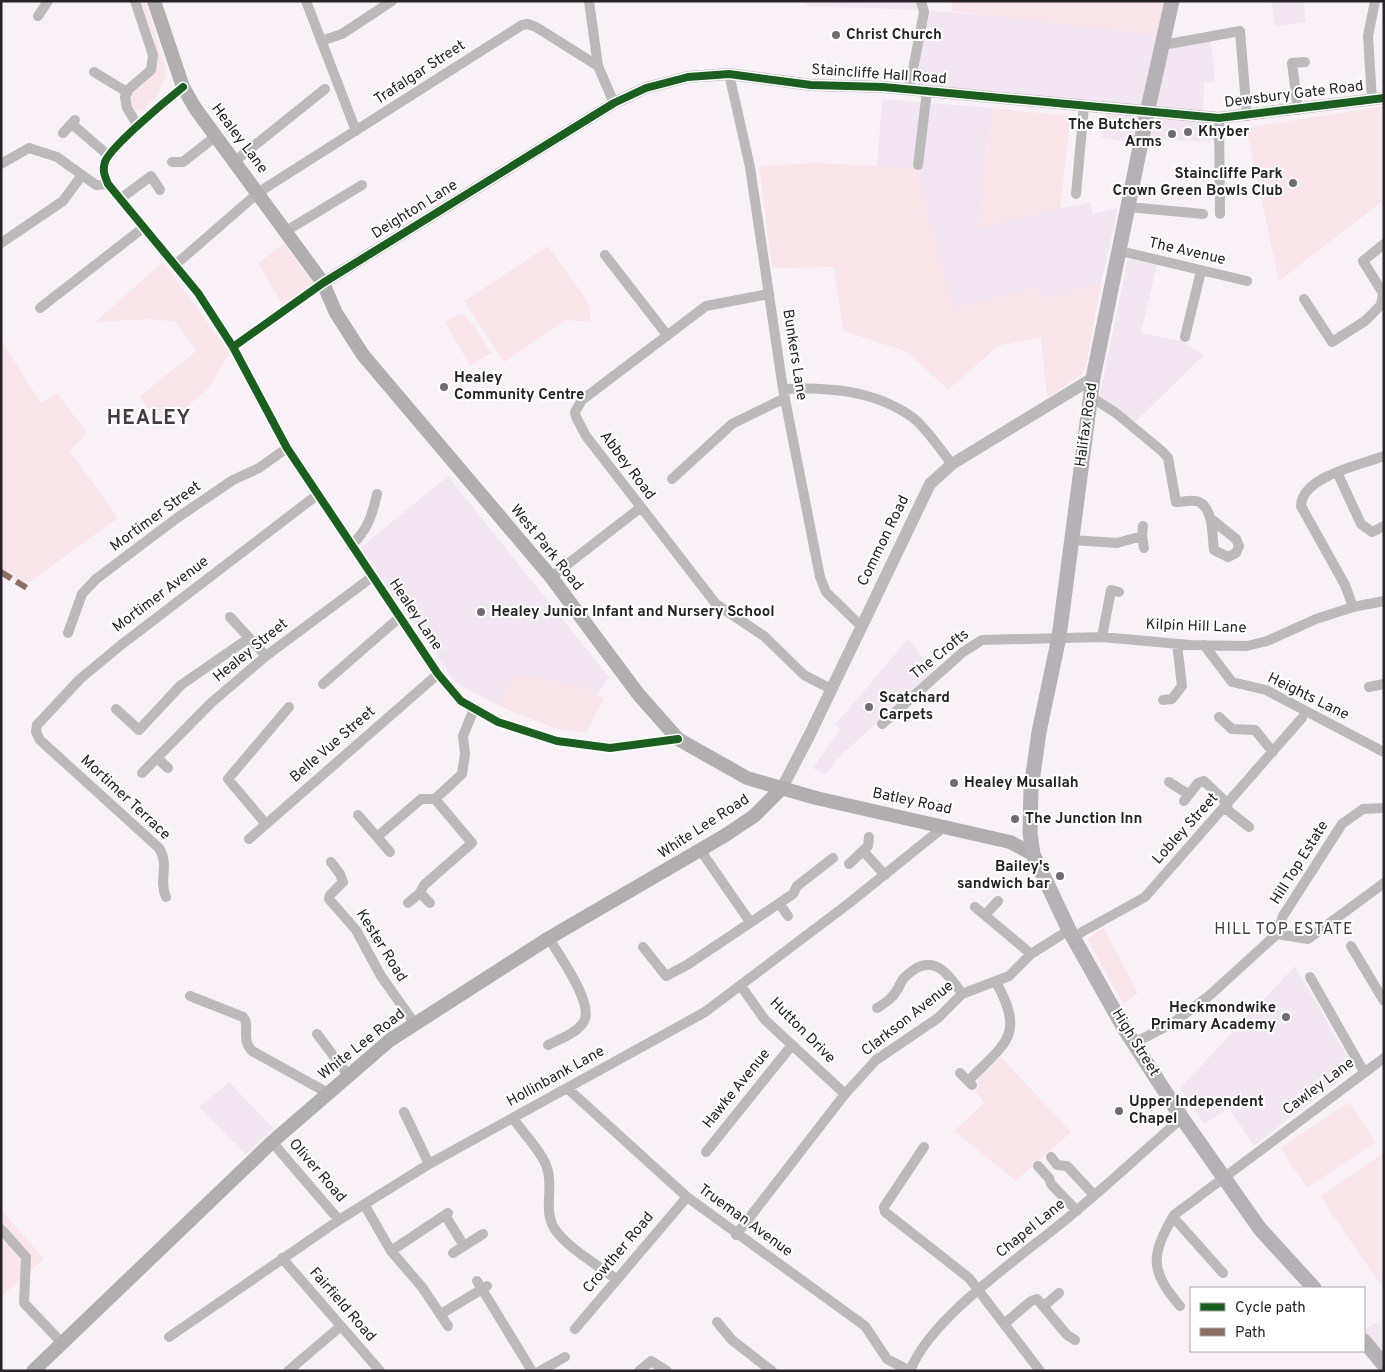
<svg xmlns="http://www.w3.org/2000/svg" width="1385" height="1372" font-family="Overpass,sans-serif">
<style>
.built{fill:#f2e6f2}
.green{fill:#fae5eb}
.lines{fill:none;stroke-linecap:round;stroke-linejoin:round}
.minor{stroke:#bcb9bb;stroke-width:10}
.tertiary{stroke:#bcb9bb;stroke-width:12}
.secondary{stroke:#b1aeb0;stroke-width:14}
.primary{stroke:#b5b1b4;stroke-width:15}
.quiet{stroke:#8d6e63;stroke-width:6;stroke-dasharray:12 6;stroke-linecap:butt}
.cycleway-casing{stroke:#fff;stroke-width:11}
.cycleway{stroke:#1b5e20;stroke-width:8}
.poi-dot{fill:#706b70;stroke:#fff;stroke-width:2}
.labels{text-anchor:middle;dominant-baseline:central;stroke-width:4;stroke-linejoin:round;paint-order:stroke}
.poi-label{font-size:15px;font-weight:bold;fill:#272226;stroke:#fff;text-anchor:start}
.street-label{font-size:15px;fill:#272226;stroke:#fff}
.neighbourhood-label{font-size:16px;letter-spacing:1px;fill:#443a43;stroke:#fff}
.district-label{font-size:20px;font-weight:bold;letter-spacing:1px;fill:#443a43;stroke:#fff}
</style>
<rect width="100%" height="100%" fill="#f8f2f8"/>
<!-- built -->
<path class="built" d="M804,1h117l2,9 96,8 146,18 -6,15 52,-10 4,42 -11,-1 -1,29 13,9 1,22 -74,-3 -9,4 -34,-6 8,-29 -199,-18 14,-80 -115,-4z
M1271,1h32l3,21 -31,4z
M882,99l110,9 -13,119 111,-25 3,12 25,-6 -17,75 -47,15 -12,-2 -2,-9 -87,22 -37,-140 -39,-2z
M1128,259l29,6 -16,68 40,8 23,14 -70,68 -35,-25z
M448,476l161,201 -11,16 -46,-13 -39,-4 -12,31 -46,-25 -95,-134z
M908,639l26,32 -98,89 -10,15 -13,-7 27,-39 -5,-4z
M1295,966l59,102 -100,78 -25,-38 -25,16 -24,-36z
M229,1082l45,47 -28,26 -47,-48z
M1384,1318v47l-20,-24v-11z"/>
<!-- green -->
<path class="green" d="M141,1h4l21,69c-2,19 -11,29 -24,41l-9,-2 -3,-13 19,-18 4,-29 1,-10z
M952,1h220l-7,35 -214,-25z
M1384,106v94l-105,81 -33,-153z
M992,108l79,8 -11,93 -81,19z
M816,163l100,5 37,140 87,-21 2,9 12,2 47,-15 -15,84 -5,8 -34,23 -6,-61 -43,9 -50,44 -40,-38 -65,-21 -9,-64 -62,1 -13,-102z
M284,243l29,40 -2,5 -27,19 -26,-44z
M548,246l40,56 3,20 -25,-2 -62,42 -40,-61z
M163,262l67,91 -23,37 -47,38 -20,-32 56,-45 -20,-29 -26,-3 -55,3z
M459,314h5l7,11 2,-1 18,29 -21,13 -25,-44z
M1,340l40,63 16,-10 30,40 -17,18 48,67 -94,68 -23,-14z
M513,676c25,3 73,5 91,23l-18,34 -30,-4 -55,-22z
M1104,928l34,65 -15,11 -36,-66z
M1001,1057l70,75 -55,49 -62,-50 30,-28 -9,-12 4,-5 -1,-7z
M1349,1102l27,40 -69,46 -27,-40z
M1384,1153v137l-64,-94z
M1,1209l43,50 -43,38z"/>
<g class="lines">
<!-- minor -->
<path class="minor" d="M135,1l18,54 -2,15 -22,19 -4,8 2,11 11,18
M306,1l50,130
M589,1l9,65 16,37
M38,16l10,-15
M321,41l21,-7 50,-33
M1163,45l77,-14 7,85
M94,72l33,20
M729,74l21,93 33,222 37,188 6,15 35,34
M183,87c-15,12 -73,60 -78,75 -3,9 0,14 3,22l90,109 35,54 54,101 151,226 23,27 37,21 59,19 53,7 68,-9
M909,90l15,-78 -3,-11
M1372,100l-4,-64 7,-35
M1298,110l-6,-47 13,-1
M1219,118l1,96
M72,124l37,32
M63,133l12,-13
M235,161l90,-72
M172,162h11l33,-26
M1,164l28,-16 28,9 39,28 12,-1
M918,165l9,-74
M1076,194l8,-88
M120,199l31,-23 9,14
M1129,207l74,7
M286,231l76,-46
M1,243l62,-42 19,-26
M1120,251l127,30
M605,255l62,80
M175,265l84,-73 263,-167 6,-1 8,3 62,39
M769,294l-63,12 -124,94 -7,12 1,5 10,19 130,168 48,32 40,39 27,14
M1304,299l28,43 33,-21 16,-16 2,-12 -20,-32 21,-17
M40,308l103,-80
M1185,337l16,-66
M233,347l90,-64
M783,389c45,-2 91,1 129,28 14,10 29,34 40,47
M1091,397l25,16 47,39 5,6 8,44c6,0 18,-3 23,0 15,7 13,35 15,48l14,7 8,-4 3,-7 -3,-7 -26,-21
M1337,472l24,52 11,8 12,-6
M672,479l60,-55 53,-26
M1143,526l-1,10 2,12
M1072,540l45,3 25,-7
M351,546c16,-16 21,-29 26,-52
M551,577l89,-69
M1353,607l-8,-22 -44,-79c1,-30 60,-41 83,-50
M230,617l36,39
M68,633l14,-39 14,-15 81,-61 56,-38 26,-12 28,-20
M1102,637l9,-47 8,2
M1204,645l28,37 34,8 118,62
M323,684l77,-67
M1369,687l15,-3
M1163,700l9,-1 10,-13 -5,-42
M116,709l23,21 42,-45 68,-47
M1219,717l13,12 23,1 18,22
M882,724l81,-72 19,-12 120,-3 88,8 57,1 20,-5 49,-22 37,-12 31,-6
M158,759l10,9
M142,773l69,-70 55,-47 106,-79
M1169,782l19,12
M1184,801l14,-18 6,-2 24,23
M1225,808l24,19
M358,815l32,37
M265,823l-37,-44 61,-72
M377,837l44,-38h14l27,-25 3,-20 -2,-18 11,-27
M249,839l189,-165
M701,851l49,71
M864,852l21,23
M331,862l9,12 3,8 -13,13 -1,4 27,31 25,46 34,48
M849,864l19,-18 1,-9
M420,893l10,10
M166,897c-8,-17 4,-32 -7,-49l-119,-108 -4,-8 1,-7 43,-46 41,-34 196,-150
M408,903l12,-10 4,-8 48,-42 -37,-44
M779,903l9,13
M975,907l56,47
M985,915l13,-14
M1277,934l31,5 76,-56
M1073,937l72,-40 157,-179
M1351,946l33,55
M643,947l23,29 21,-11 106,-71 4,-8 36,-28
M1310,977l54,95
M741,986l24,34 80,74
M190,996l53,21c8,8 -3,21 9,34l76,42
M877,1008c8,-5 15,-9 20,-18 3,-4 4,-10 8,-13 26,-26 42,-6 57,17
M317,1034l31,41
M1134,1043l39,-20 37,-28 67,-61 6,-18 59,-92 21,-15 21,-1
M548,1045c11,-6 30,-12 36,-24 10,-18 -25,-65 -35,-83
M960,1073l12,12
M968,1081c37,-38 58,-45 28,-99
M567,1088l120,109 178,129 22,33 23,12
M404,1112l25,52
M513,1118c9,14 30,35 34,50 7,20 -4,41 7,60 12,19 44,37 62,51
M272,1142l67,78
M924,1147l-40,60 1,5 84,66 71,93
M706,1152l86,-107
M1051,1157l6,8 10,1 27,29
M1038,1166l11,12 2,6 26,27
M364,1204l27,47 31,36 26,39
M445,1215l19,31
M1173,1217l50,56
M1,1229l25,28 -2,46 38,40
M736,1235l109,-141 31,-34 62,-42 24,-24 47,-18 22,-22 38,-24
M391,1251l57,-38
M453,1253l30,-19
M282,1258l98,113
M477,1281l55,90
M1044,1306l15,-13
M1180,1306c-31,-36 -29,-51 -6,-91l210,-157
M441,1314l46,-28
M717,1322l15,18 40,31
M1004,1324l27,-23 6,-2 30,36 8,5
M575,1329l112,-132
M169,1337l170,-117 90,-56 276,-152 143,-108 97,-78
M288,1371l53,-45
M540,1371l25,-14
M639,1371l12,-10 16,10
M910,1371c22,-57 119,-119 166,-160 36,-30 70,-62 106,-93"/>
<!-- tertiary -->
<path class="tertiary" d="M323,283l291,-180 32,-15 42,-11 41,-3 82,11 72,2 336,31 165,-20
M782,788l28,-54 120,-250 22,-20 141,-86"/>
<!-- secondary -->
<path class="secondary" d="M154,1l29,86 12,21 128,175 13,30 27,42 188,222 88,118 39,44 69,39 69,20 194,44 23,12
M33,1371l239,-229 118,-102 159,-102 175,-102 30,-20 28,-28"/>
<!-- primary -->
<path class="primary" d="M1172,1l-25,112 -54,265 -34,259 -20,95 -8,57 -1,44 3,21 36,76 55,98 58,90 78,111 54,59
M1364,1341l20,24"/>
<!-- quiet -->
<path class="quiet" d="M1,572l29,18"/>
<!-- cycleway casing -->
<g class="cycleway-casing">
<path id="cycleway" d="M183,87c-15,12 -73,60 -78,75 -3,9 0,14 3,22l90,109 35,54 54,101 151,226 23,27 37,21 59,19 53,7 68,-9
M233,347l90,-64 291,-180 32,-15 42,-11 41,-3 82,11 72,2 336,31 165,-20"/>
</g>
<!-- cycleway -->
<use href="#cycleway" class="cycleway"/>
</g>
<!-- markers -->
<g class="poi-dot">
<circle cx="836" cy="35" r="5"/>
<circle cx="1188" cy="132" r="5"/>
<circle cx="1172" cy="134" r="5"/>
<circle cx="1293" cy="183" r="5"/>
<circle cx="444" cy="387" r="5"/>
<circle cx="481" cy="612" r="5"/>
<circle cx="869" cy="707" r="5"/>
<circle cx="954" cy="783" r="5"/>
<circle cx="1015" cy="819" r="5"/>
<circle cx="1060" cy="876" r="5"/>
<circle cx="1286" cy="1017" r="5"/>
<circle cx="1119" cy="1111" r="5"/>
</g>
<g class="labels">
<!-- poi labels -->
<g class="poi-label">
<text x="846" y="35">Christ Church</text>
<text x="1162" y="125" text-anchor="end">The Butchers<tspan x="1162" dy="17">Arms</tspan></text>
<text x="1198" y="132">Khyber</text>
<text x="1283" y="174" text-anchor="end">Staincliffe Park<tspan x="1283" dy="17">Crown Green Bowls Club</tspan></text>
<text x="454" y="378">Healey<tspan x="454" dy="17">Community Centre</tspan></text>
<text x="491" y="612">Healey Junior Infant and Nursery School</text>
<text x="879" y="698">Scatchard<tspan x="879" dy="17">Carpets</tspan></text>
<text x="964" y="783">Healey Musallah</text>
<text x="1025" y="819">The Junction Inn</text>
<text x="1050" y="867" text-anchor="end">Bailey's<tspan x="1050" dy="17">sandwich bar</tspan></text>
<text x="1276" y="1008" text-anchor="end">Heckmondwike<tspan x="1276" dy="17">Primary Academy</tspan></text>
<text x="1129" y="1102">Upper Independent<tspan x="1129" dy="17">Chapel</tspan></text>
</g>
<!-- street labels -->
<g class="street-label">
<text transform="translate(420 73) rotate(-33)">Trafalgar Street</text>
<text transform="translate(879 75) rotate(4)">Staincliffe Hall Road</text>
<text transform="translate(1294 95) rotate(-7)">Dewsbury Gate Road</text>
<text transform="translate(239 139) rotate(53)">Healey Lane</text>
<text transform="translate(415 210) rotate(-32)">Deighton Lane</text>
<text transform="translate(1187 252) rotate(13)">The Avenue</text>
<text transform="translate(794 355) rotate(81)">Bunkers Lane</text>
<text transform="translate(1087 425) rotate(-82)">Halifax Road</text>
<text transform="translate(627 466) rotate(53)">Abbey Road</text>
<text transform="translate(156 517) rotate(-36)">Mortimer Street</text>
<text transform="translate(884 541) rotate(-64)">Common Road</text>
<text transform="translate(546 548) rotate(51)">West Park Road</text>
<text transform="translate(161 595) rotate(-37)">Mortimer Avenue</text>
<text transform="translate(415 615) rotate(56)">Healey Lane</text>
<text transform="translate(1196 627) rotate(2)">Kilpin Hill Lane</text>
<text transform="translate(251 651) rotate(-39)">Healey Street</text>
<text transform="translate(940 655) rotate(-39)">The Crofts</text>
<text transform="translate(1308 697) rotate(26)">Heights Lane</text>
<text transform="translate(333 745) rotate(-41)">Belle Vue Street</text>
<text transform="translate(125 798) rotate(43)">Mortimer Terrace</text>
<text transform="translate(912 802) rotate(12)">Batley Road</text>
<text transform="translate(704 827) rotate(-33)">White Lee Road</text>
<text transform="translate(1186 829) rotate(-48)">Lobley Street</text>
<text transform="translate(1300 863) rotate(-58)">Hill Top Estate</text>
<text transform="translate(381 946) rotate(58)">Kester Road</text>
<text transform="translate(908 1019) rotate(-38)">Clarkson Avenue</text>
<text transform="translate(802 1031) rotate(45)">Hutton Drive</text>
<text transform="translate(1135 1043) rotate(58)">High Street</text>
<text transform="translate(362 1045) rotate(-38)">White Lee Road</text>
<text transform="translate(556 1077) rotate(-29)">Hollinbank Lane</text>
<text transform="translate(1319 1087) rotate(-37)">Cawley Lane</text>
<text transform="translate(737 1089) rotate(-51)">Hawke Avenue</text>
<text transform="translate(317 1171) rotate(49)">Oliver Road</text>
<text transform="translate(745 1221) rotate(36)">Trueman Avenue</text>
<text transform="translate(1031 1229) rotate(-39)">Chapel Lane</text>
<text transform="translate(619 1253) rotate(-50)">Crowther Road</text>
<text transform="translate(342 1305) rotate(49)">Fairfield Road</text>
</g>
<!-- neighbourhood labels -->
<g class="neighbourhood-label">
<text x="1284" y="930">HILL TOP ESTATE</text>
</g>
<!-- district labels -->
<g class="district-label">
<text x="149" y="419">HEALEY</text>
</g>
</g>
<!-- border -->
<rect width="1385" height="1372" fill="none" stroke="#272226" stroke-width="5"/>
<!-- legend -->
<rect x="1190" y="1287" width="175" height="65" fill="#ffffff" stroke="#a9a7a8"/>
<rect x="1200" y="1303" width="25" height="8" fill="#1b5e20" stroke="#a9a7a8"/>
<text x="1235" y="1312" font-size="15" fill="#272226">Cycle path</text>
<rect x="1200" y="1328" width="25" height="8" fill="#8d6e63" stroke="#a9a7a8"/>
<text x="1235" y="1337" font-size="15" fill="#272226">Path</text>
</svg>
